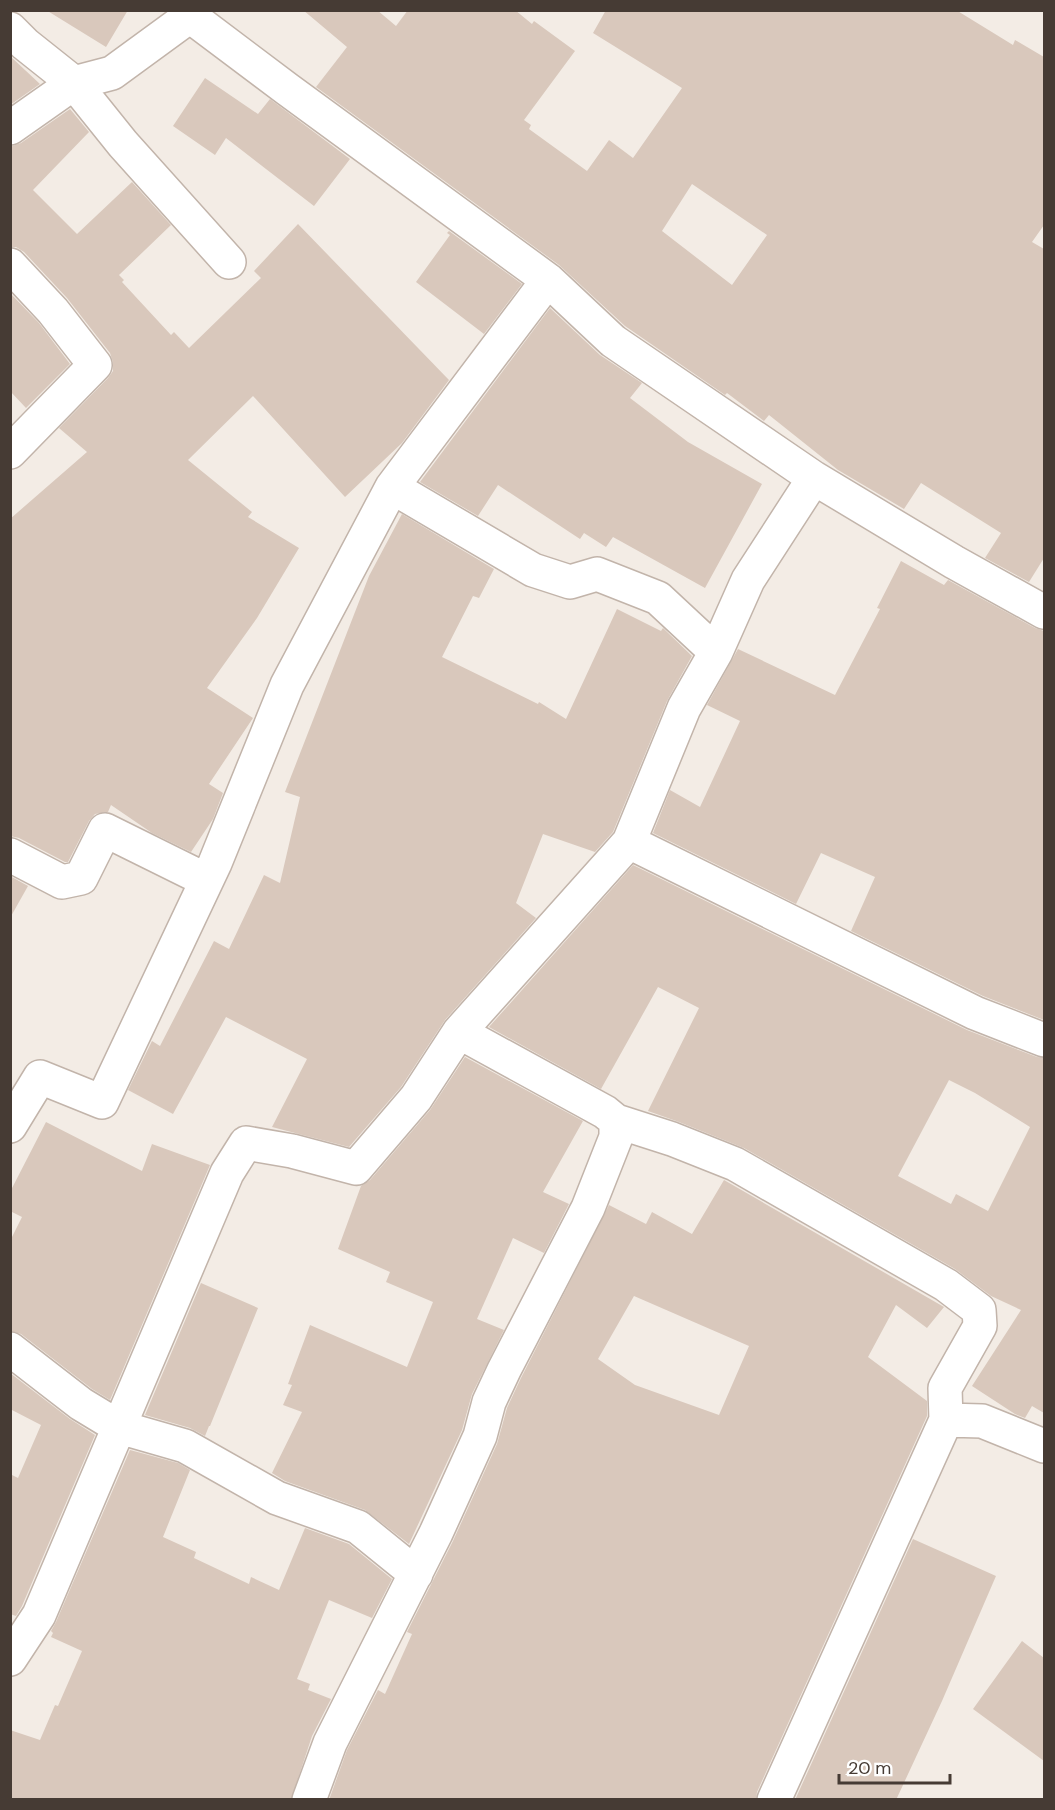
<svg xmlns="http://www.w3.org/2000/svg" width="1055" height="1810" font-family="'DM Sans',sans-serif">
<style>
.building{fill:#d9c8bc;fill-rule:evenodd}
.lines{fill:none;stroke-linecap:round;stroke-linejoin:round}
.minor-casing{stroke:#c2b4aa;stroke-width:36}
.minor{stroke:#fff;stroke-width:33}
</style>
<rect width="100%" height="100%" fill="#f3ece5"/>
<!-- building -->
<path class="building" d="M46,10h82l-22,37z
M303,10h74l19,16 12,-16h107l17,14 2,-3 41,30 -51,69 7,5 -2,4 58,42 22,-31 24,18 49,-70 -89,-55 13,-23h350l57,35 2,-5 29,17v168l-12,17 12,7v309l-15,24 -44,-24 16,-25 -80,-50 -17,26 -66,-39 -69,-55 -5,6 -37,-28 -2,2 -100,-69 -66,-61 -243,-178 31,-40zM692,184l75,51 -35,50 -70,-54z
M10,56l30,28 -30,21z
M205,78l53,36 12,-15 80,60 -36,47 -88,-68 -11,17 -42,-29z
M70,109l19,23 -56,58 44,44 55,-52 39,43 -52,50 5,5 -2,2 49,53 3,-3 15,16 72,-70 -7,-7 44,-47 151,156 -47,63 -57,54 -92,-101 -65,64 64,52 -4,5 51,31 -42,70 -50,70 46,30 -44,66 14,9 -10,26 -22,33 -39,-19 -41,-28 -3,7 -13,2 -6,7 -21,41h-3l-46,-24 -9,-2v-317l77,-67 -28,-24 49,-50 5,-7v-9l-3,-9 -43,-55 -43,-46 -8,-5h-6v-100l11,-4z
M449,231l73,53 -38,50 -68,-52 34,-47 -3,-2z
M10,293l29,30 31,41 -44,44 -16,-17z
M550,308l50,47 42,28 -12,15 58,44 74,42 -57,104 -92,-51 -7,10 -22,-14 -4,6 -82,-54 -20,31 -58,-34z
M402,514l92,55 -15,29 -6,-2 -31,61 96,47 1,-2 27,17 51,-110 44,22 2,-3 29,28 -25,45 -54,131 -18,20 -52,-18 -27,69 20,15 -91,102 -44,67 -52,60 -77,-20 35,-68 -81,-42 -53,97 -45,-24 24,-49 8,5 54,-105 15,8 35,-74 16,8 20,-86 -15,-5 84,-216z
M901,561l43,24 4,-5 87,48 9,3v389l-61,-24 -132,-65 24,-54 -54,-24 -25,51 -143,-71 17,-43 30,17 40,-86 -33,-16 31,-56 97,46 45,-86 -3,-1z
M633,865l334,165 70,27 7,1v355l-12,-7 -7,12 -10,-4 -43,-28 49,-76 -30,-14 -36,-27 -211,-121 -65,-26 -31,-11 51,-103 -41,-21 -57,102 -112,-62zM949,1080l26,13 55,34 -42,84 -32,-17 -5,10 -53,-28z
M10,876l18,10 -18,32z
M465,1057l118,64 -40,71 26,12 -25,49 -31,-15 -36,81 27,11 -32,64 -10,36 -53,114 -44,-34 -80,-29 -13,-8 30,-61 -19,-7 9,-20 -4,-1 22,-59 97,42 26,-65 -47,-20 4,-10 -52,-23 23,-63 9,-6 60,-70z
M46,1122l96,49 10,-27 58,21 -100,235 -18,-11 -71,-55 -11,-3v-90l12,-24 -12,-6v-19z
M724,1180l220,127 -17,21 -31,-23 -28,52 59,44v15l-170,376 -1,8h-427l18,-50 31,-60 7,4 27,-60 -5,-2 46,-91 44,-97 10,-36 14,-30 88,-173 37,19 6,-12 40,22zM634,1296l115,50 -30,69 -84,-30 -37,-26z
M201,1283l57,25 -48,118h-1l-4,10 -15,-8 -45,-13z
M10,1373l60,46 25,16 -73,171 -6,10 -6,-2v-140l8,4 23,-53 -31,-16z
M130,1450l48,13 12,7 -27,67 33,15 -2,6 55,26 2,-7 28,13 26,-62 44,16 43,35 -20,39 -43,-18 -32,79 13,5 -2,6 23,9 -19,37 -21,64h-281v-70l30,10 15,-35 3,1 24,-55 -31,-14 2,-4 -2,-2 5,-9z
M913,1539l83,37 -54,125 -46,99h-101z
M1022,1641l22,17v103l-71,-52z"/>
<g class="lines">
<!-- minor casing -->
<g class="minor-casing">
<path id="minor" d="M10,29l15,15 49,39 38,-10 78,-57 4,-6
M10,128l64,-45 49,61 106,118
M10,265l43,46 42,54 -85,87
M548,280l65,61 201,137 140,84 90,50
M392,487l141,83 37,12 27,-8 61,24 58,54
M629,842l346,171 69,27
M10,855l52,27 19,-4 24,-48 101,50
M616,1121l56,18 63,25 211,121 33,25 1,16 -35,62 1,32 -172,380
M10,1126l30,-49 62,25 113,-239 72,-178 105,-198 156,-207 -261,-191 -97,-73
M10,1349l71,55 38,23 66,19 92,52 81,29 58,47
M946,1420l36,1 62,25
M10,1659l29,-44 188,-442 19,-30 46,8 64,17 60,-70 43,-66 170,-190 55,-134 32,-56 32,-72 66,-102
M309,1800l21,-57 106,-210 44,-97 9,-34 15,-32 84,-162 28,-71v-16l-11,-9 -146,-80"/>
</g>
<!-- minor -->
<use href="#minor" class="minor"/>
</g>
<!-- border -->
<rect width="1055" height="1810" fill="none" stroke="#463b34" stroke-width="24"/>
<!-- scale -->
<path d="M839 1774v9h111v-9" fill="none" stroke="#463b34" stroke-width="3"/>
<text x="848" y="1774" font-size="18" fill="#463b34" stroke="#ffffff" stroke-width="4.5" paint-order="stroke">20 m</text>
</svg>
